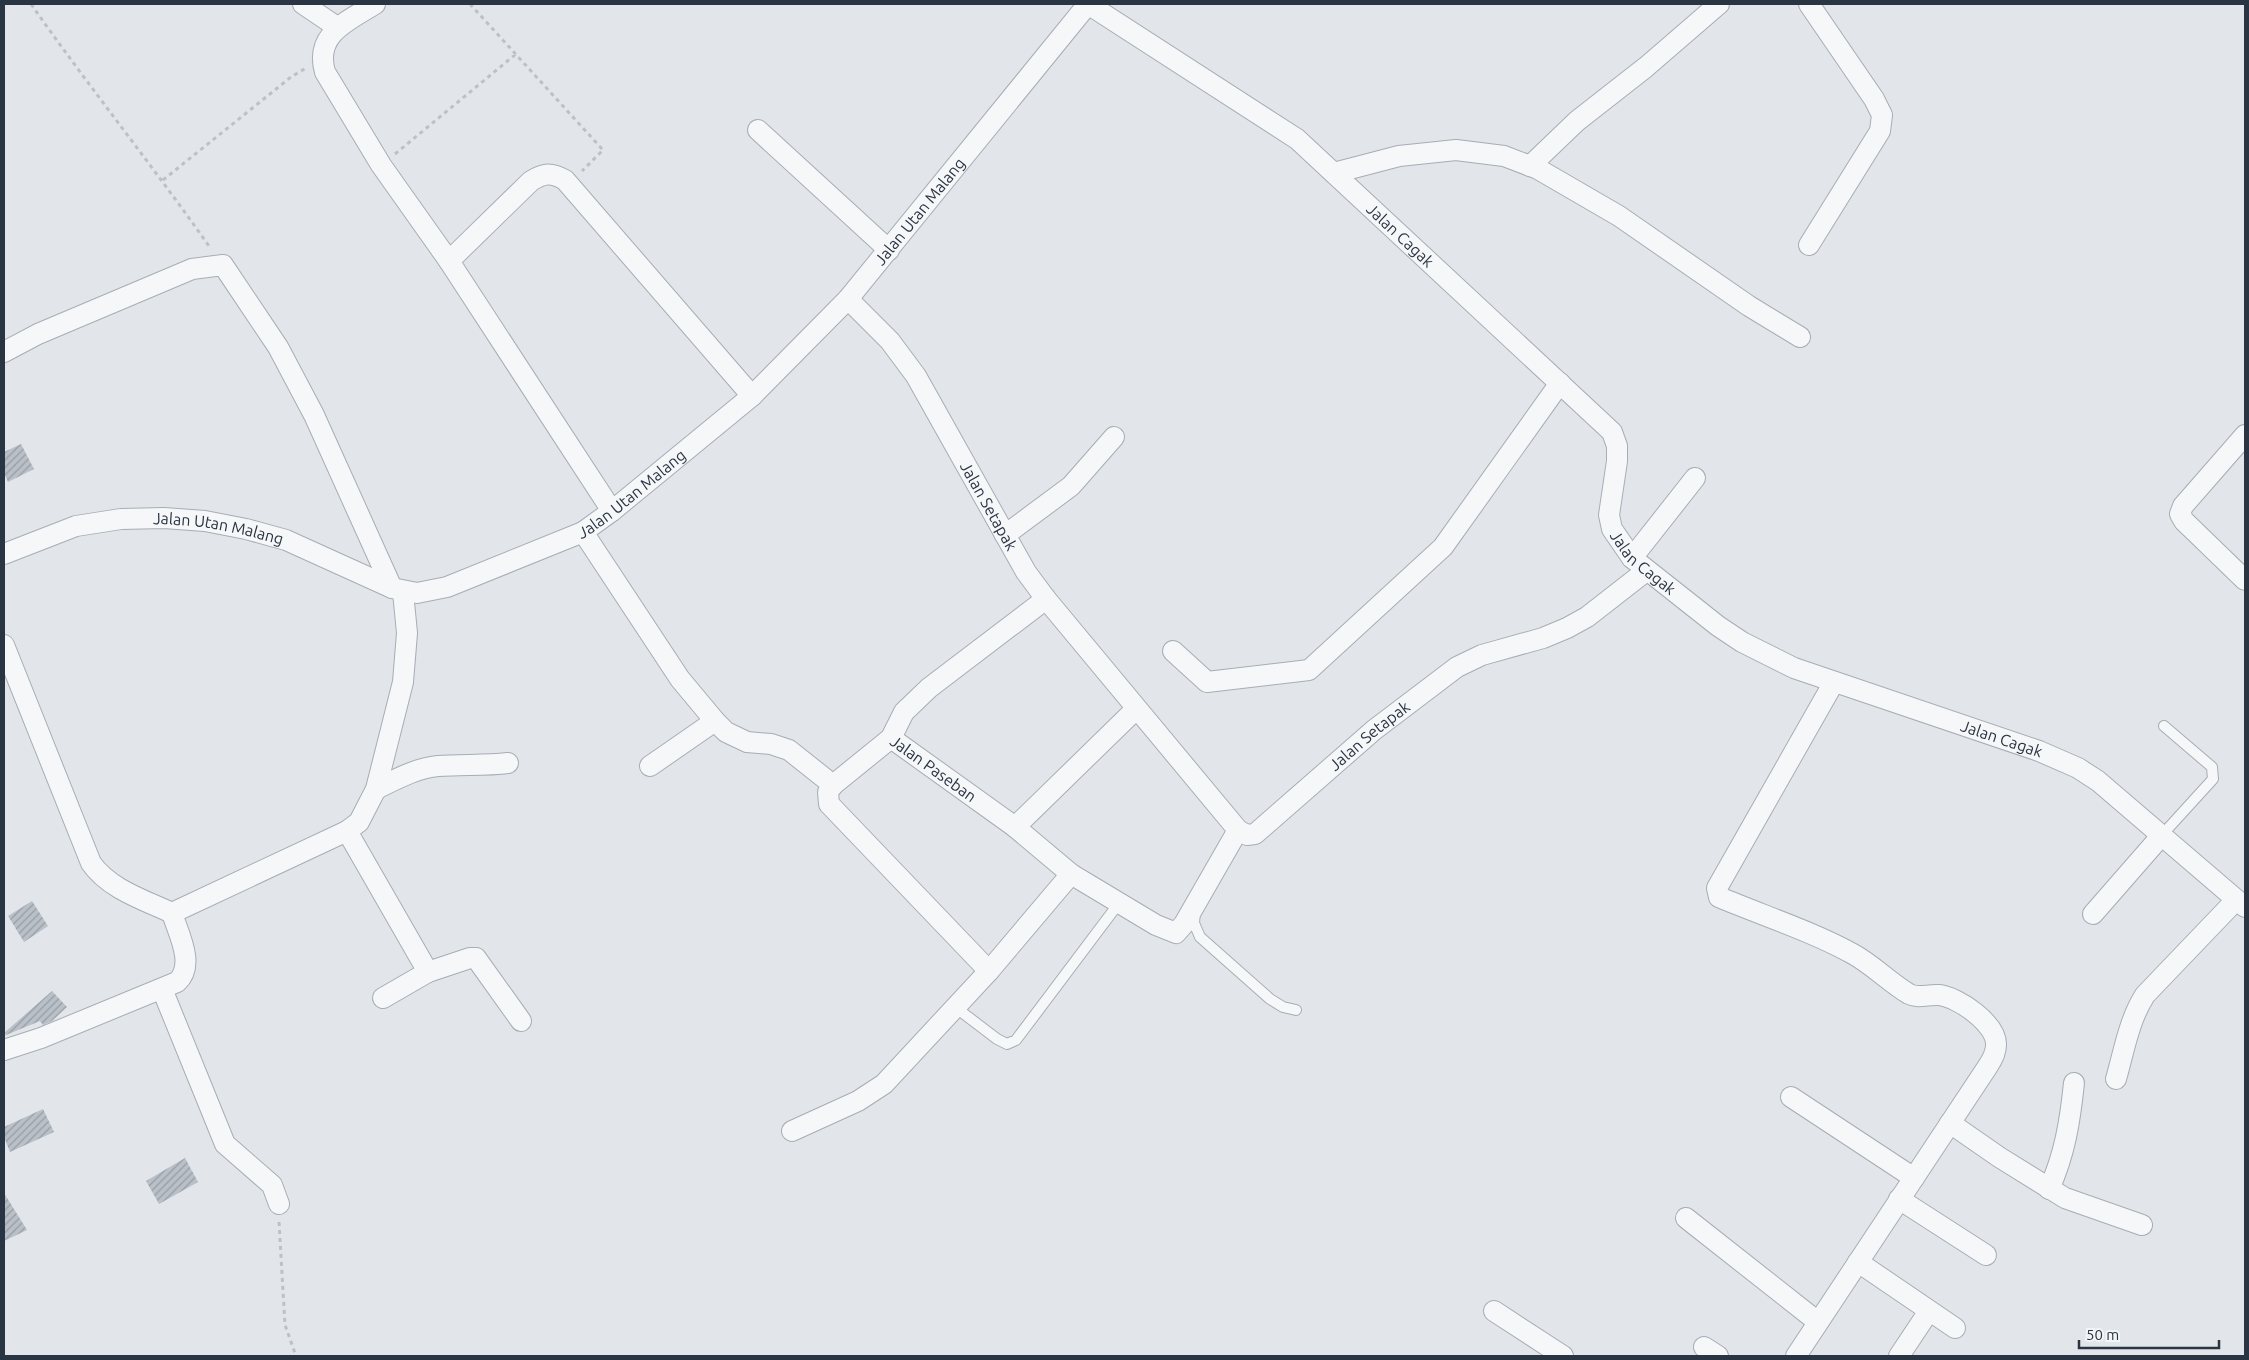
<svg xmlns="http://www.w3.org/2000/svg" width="2249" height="1360" font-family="Ubuntu,sans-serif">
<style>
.building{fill:url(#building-hatch)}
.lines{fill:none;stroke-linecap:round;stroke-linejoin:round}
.service-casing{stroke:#a7adb5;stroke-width:12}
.minor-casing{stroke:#a7adb5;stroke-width:22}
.path{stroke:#bcc1c6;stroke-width:3;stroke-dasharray:4 4;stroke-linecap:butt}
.service{stroke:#f5f7f9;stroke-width:10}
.minor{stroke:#f5f7f9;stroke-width:20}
.labels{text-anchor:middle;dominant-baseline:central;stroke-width:5;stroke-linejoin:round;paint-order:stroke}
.street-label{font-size:16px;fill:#2a3543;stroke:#f2f5f8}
</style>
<defs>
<pattern id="building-hatch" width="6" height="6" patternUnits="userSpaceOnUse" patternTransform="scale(1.25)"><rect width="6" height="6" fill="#b9c0c8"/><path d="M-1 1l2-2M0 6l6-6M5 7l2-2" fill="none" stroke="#979da4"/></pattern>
</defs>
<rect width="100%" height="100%" fill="#e2e6eb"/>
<!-- building -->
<path class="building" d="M21,444l13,25 -26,13 -4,-9v-21z
M32,901l16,25 -24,16 -16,-26z
M52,991l15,16 -15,14 -9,4 -3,-4 -34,14 -2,-2z
M43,1109l11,23 -44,20 -6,-15v-10z
M185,1158l13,24 -39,22 -13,-23z
M4,1193l23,37 -23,11z"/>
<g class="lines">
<!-- service casing -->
<g class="service-casing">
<path id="service" d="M2162,835l51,-56 -1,-12 -48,-41
M1195,911l-1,12 6,14 70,62 13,8 13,3
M955,1007l42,32 10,5 9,-4 103,-137"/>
</g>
<!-- minor casing -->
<g class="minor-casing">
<g id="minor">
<path d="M303,4l34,23"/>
<path d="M375,4c-27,17 -61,30 -50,68l56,93 68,96 163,250"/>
<path id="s1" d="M1088,4l209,135 315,293 5,14v15l-8,54 3,14 20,29 86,68 24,16 52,26 245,83 39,17 20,13 147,126"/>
<path d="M758,130l131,120"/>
<path d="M1530,166l47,-45 69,-54 73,-63"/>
<path d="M1334,173l65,-17 57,-6 48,6 34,13 81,47 130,90 51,31"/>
<path d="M1809,245l71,-114 2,-16 -8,-16 -65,-95"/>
<path d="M449,261l82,-80c13,-8 20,-9 34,-1l187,216"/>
<path id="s2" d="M848,299l42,42 26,35 110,196 20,27 192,231 9,5 8,-1 119,-104 83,-63 25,-12 61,-17 24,-10 20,-11 59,-46"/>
<path d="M4,352l34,-18 154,-65 31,-4 55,82 36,68 78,173"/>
<path d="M2245,435l-62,71 -3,8 4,7 61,59"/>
<path d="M583,532l97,147 35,42"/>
<path d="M1005,535l66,-49 43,-49"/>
<path id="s3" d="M4,554l72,-28 45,-7 43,-1 41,3 41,8 40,11 106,48 25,5 30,-6 136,-55 29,-21 140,-115 96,-97 240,-295"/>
<path d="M1632,558l63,-80"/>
<path d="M4,645l87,218c18,26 53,37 81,50l175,-82 12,-9 17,-33 27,-107 4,-49 -4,-41"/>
<path d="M1173,651l34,31 102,-12 134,-123 117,-164"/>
<path d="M891,738l13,-26 25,-24 117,-89"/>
<path id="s4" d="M650,766l65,-45 11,11 21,10 24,2 18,6 44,35 58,-47 124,89 56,47 85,51 20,8 8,-9 54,-94"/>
<path d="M833,785l-5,7 1,12 160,167"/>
<path d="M376,789c19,-9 40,-21 62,-23 23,-2 47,0 70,-3"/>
<path d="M1015,827l121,-118"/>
<path d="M347,831l81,141 42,-14h6l45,63"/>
<path d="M2093,914l69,-79"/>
<path d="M162,989l63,155 47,41 7,19"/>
<path d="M383,998l45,-26"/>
<path d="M4,1050l37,-12 136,-56c19,-17 1,-49 -5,-69"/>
<path d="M2116,1079c8,-28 13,-59 29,-84l91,-95"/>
<path d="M1791,1097l123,81"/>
<path d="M1950,1123l49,34 66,41 77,27"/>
<path d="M792,1131l66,-30 26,-17 105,-113 82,-97"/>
<path d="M2049,1189c16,-35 21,-68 25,-106"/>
<path d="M1899,1199l87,56"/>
<path d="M1686,1218l132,104"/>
<path d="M1858,1262l97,66"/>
<path d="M1494,1311l69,45"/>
<path d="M1704,1347l14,9"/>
<path d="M1796,1356l192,-290c4,-6 8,-14 8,-21 1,-21 -38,-48 -57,-50 -11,-1 -20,4 -30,-1 -20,-12 -36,-29 -56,-40 -42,-23 -89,-38 -134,-57l-2,-9 117,-206"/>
<path d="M1899,1356l30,-45"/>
</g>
</g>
<!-- path -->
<path class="path" d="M31,4c58,83 122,162 180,245
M470,4l133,146 -21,21
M395,154l121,-100
M163,180l128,-103 15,-9
M279,1222l6,103 11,31"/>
<!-- service -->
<use href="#service" class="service"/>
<!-- minor -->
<use href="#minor" class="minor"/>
</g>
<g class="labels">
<!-- street labels -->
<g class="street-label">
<text stroke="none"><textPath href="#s3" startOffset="1076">Jalan Utan Malang</textPath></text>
<text stroke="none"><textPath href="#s1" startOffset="390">Jalan Cagak</textPath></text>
<text stroke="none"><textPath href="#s3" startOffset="671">Jalan Utan Malang</textPath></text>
<text stroke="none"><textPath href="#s2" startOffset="252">Jalan Setapak</textPath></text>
<text stroke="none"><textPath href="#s3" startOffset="221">Jalan Utan Malang</textPath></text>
<text stroke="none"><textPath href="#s1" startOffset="824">Jalan Cagak</textPath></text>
<text stroke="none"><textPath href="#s2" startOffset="831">Jalan Setapak</textPath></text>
<text stroke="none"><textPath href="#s1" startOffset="1229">Jalan Cagak</textPath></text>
<text stroke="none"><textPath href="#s4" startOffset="344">Jalan Paseban</textPath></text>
</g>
</g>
<!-- border -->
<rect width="2249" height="1360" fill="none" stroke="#2a3543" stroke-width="10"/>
<!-- scale -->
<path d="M2079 1340v8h140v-8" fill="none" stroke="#2a3543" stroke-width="2.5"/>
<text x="2086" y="1340" font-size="15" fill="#2a3543" stroke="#f2f5f8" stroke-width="4" paint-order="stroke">50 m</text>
</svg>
